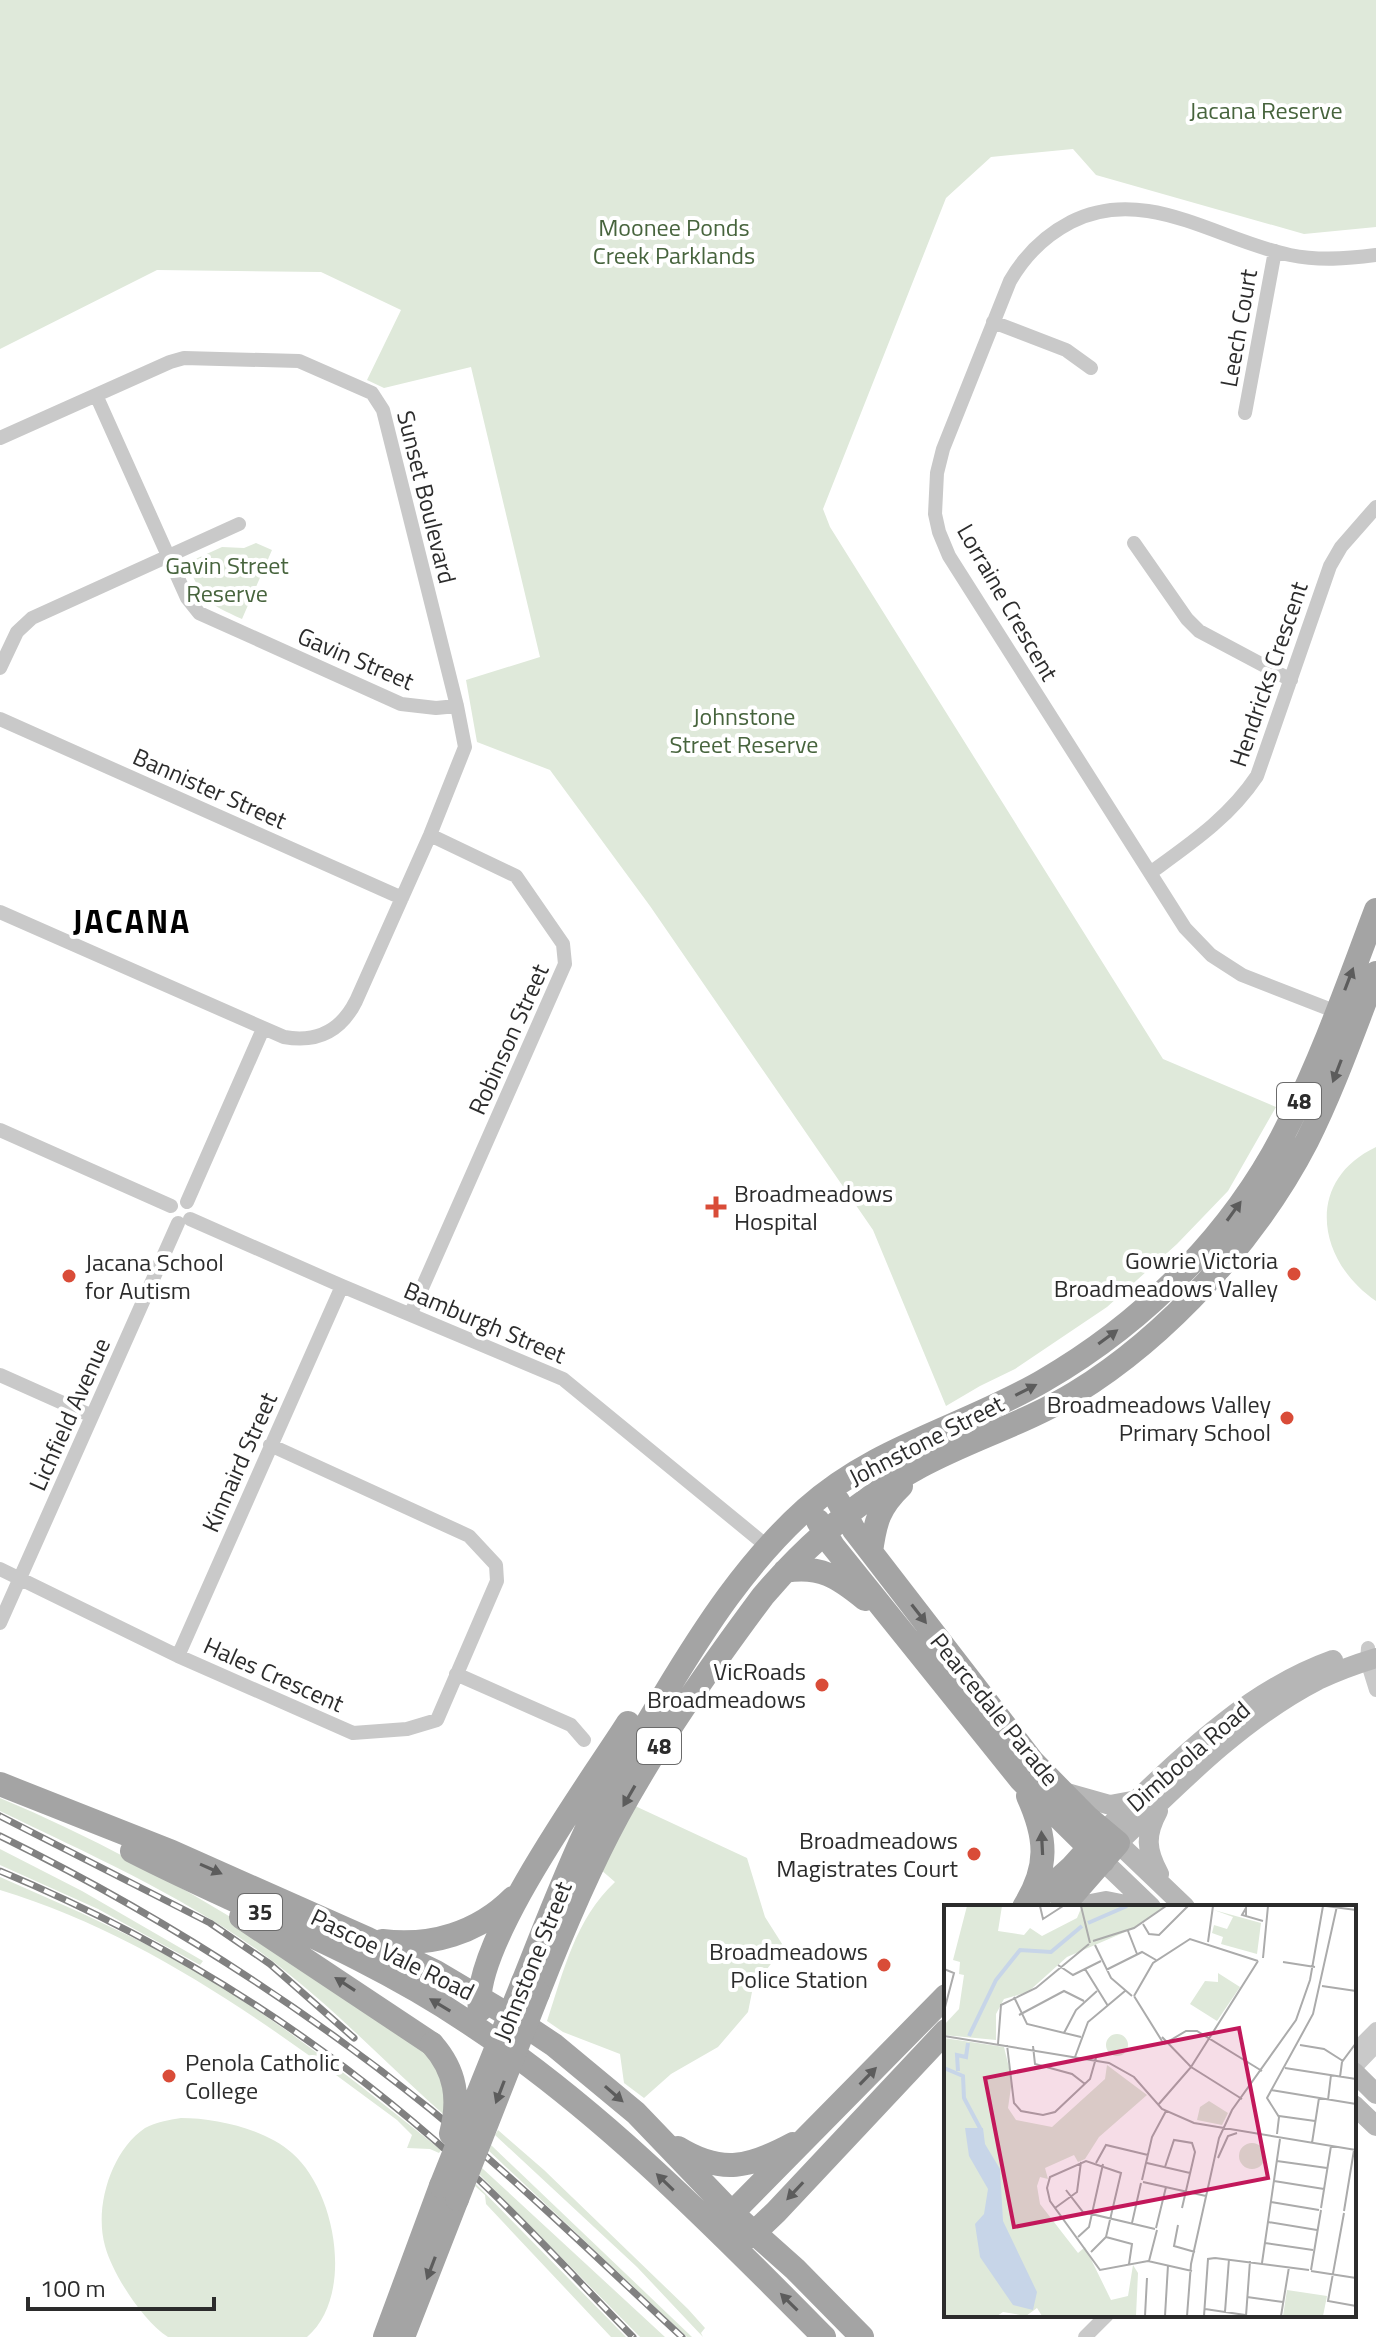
<svg xmlns="http://www.w3.org/2000/svg" width="1376" height="2337" font-family="'Titillium Web',sans-serif">
<style>
.green{fill:#dfe9da}
.lines{fill:none;stroke-linecap:round;stroke-linejoin:round}
.street{stroke:#c9c9c9;stroke-width:14}
.secondary{stroke:#b6b6b6;stroke-width:20}
.primary{stroke:#a4a4a4;stroke-width:24}
.rail-casing{stroke:#818181;stroke-width:7}
.rail{stroke:#fff;stroke-width:4;stroke-dasharray:12;stroke-linecap:butt}
.primary-bridge{stroke:#a4a4a4;stroke-width:24}
.oneway{fill:#5c5c5c}
.poi-dot{fill:#d94c38;stroke:#fff;stroke-width:3}
.labels{text-anchor:middle;dominant-baseline:central;stroke-width:8;stroke-linejoin:round;paint-order:stroke}
.shield{fill:#fff;stroke:#6b6b6b;stroke-width:2}
.shield-label{font-size:22px;font-weight:bold;fill:#2c2c2c}
.park-label{font-size:24px;fill:#47643d;stroke:#fff}
.street-label{font-size:24px;fill:#2c2c2c;stroke:#fff}
.poi-label{font-size:24px;fill:#2c2c2c;stroke:#fff;text-anchor:end}
.district-label{font-size:32px;font-weight:bold;letter-spacing:2px;fill:#000;stroke:#fff}
.inset-river{fill:none;stroke:#c7d5e8;stroke-width:4}
.inset-road{fill:none;stroke:#ababab;stroke-width:2}
.view{fill:#c2185b;fill-opacity:0.15;stroke:#c2185b;stroke-width:4}
.inset-edge{fill:none;stroke:#2c2c2c;stroke-width:4}
</style>
<rect width="100%" height="100%" fill="#fff"/>
<!-- green -->
<path class="green" d="M0,0h1376v227l-72,7 -208,-59 -23,-26 -82,8 -45,41 -123,311 7,18 333,532 113,48 -48,84 -51,53 -70,63 -92,62 -35,17 -34,20 -73,-176 -223,-324 -100,-136 -73,-28 -11,-62 74,-23 -69,-290 -87,21 -17,-8 34,-70 -80,-38 -164,-2 -157,79z
M256,543l16,7 -30,69c-35,-16 -38,-18 -54,-53l1,-4 33,-15 22,1z
M1376,1147v154c-59,-40 -72,-120 0,-154z
M0,1798c156,65 302,159 437,260l14,63c-63,-55 -120,-117 -188,-167 -80,-58 -174,-100 -263,-143z
M633,1805l114,53 18,59 19,30 -31,40 -5,25 -30,35 -47,27 -27,24 -20,-15 -4,-29 -57,-22 -16,-11c17,-51 28,-101 68,-139l-15,-13z
M0,1849l82,42 121,70 -3,4 -102,-56 -98,-44z
M0,1877c71,31 142,62 209,102 82,50 157,111 232,171l-2,3 -9,-4 -23,-1 5,-13 -15,-15c-124,-92 -248,-185 -397,-230z
M181,2118c35,0 84,11 111,35 44,38 63,143 15,184h-139c-25,-16 -55,-62 -63,-91 -11,-39 6,-95 40,-118 11,-6 24,-8 36,-10z
M498,2130l46,40 144,139 17,19 -4,5 2,4 -66,-70 -142,-132z
M491,2145l201,192h-5l-198,-186z
M482,2168l183,169h-25l-161,-163z
M476,2184l150,153h-15l-125,-133 -1,-9 -10,-9z"/>
<g class="lines">
<!-- street -->
<path class="street" d="M993,322l73,28 25,18
M96,395l91,203 12,15 202,91 35,4 21,-2
M1245,413l30,-162
M0,438l170,-76 14,-4 115,3 73,32 11,17 74,296 8,41 -35,88 -74,166c-15,30 -39,42 -72,36l-284,-125
M1134,543l53,76 12,12 92,49
M0,668l17,-36 15,-14 207,-94
M0,719l402,179
M1150,873c40,-29 79,-55 107,-97l73,-210 11,-19 35,-40
M1342,1014l-100,-39 -31,-20 -26,-27 -236,-372 -10,-24 -4,-18 2,-41 6,-24 67,-168c15,-26 34,-45 61,-59 74,-38 148,19 219,33 29,6 57,4 86,0
M0,1130l171,76
M187,1202l76,-173
M190,1219l152,67 221,93 205,168
M411,1313l154,-349 -2,-20 -47,-68 -86,-41
M0,1375l92,41
M0,1569l178,87 175,77 54,-4 30,-9 60,-139 -1,-16 -27,-29 -199,-91
M0,1623l178,-400
M1368,1648l-1,13 9,29
M178,1656l164,-370
M456,1674l115,51 13,15
M1354,2051l22,-22
M1354,2069l22,-23
M1085,2337l22,-22"/>
<!-- secondary -->
<path class="secondary" d="M1064,1792l46,13 27,-5
M1158,1811c-13,24 -12,39 1,63
M1104,1831c70,-66 137,-138 229,-171
M1103,1861l48,46
M1075,1907l31,-6 30,6
M1185,1907l-67,-64c61,-59 124,-124 200,-163 19,-9 38,-16 58,-22
M1354,2072l22,22
M1354,2105l22,21"/>
<!-- primary -->
<path class="primary" d="M838,1501l16,29 179,232 54,55 31,26 -56,64
M818,1521l15,25 188,234 82,81
M871,1552c4,-30 8,-45 30,-66
M785,1571c35,-6 53,6 80,28
M0,1784l172,68 196,87 68,33 79,47 39,26 82,68 96,100 63,56 67,68
M132,1851c111,57 230,100 334,170 132,86 247,204 358,316
M1032,1903l39,-35 29,-32
M1024,1907c25,-40 23,-69 4,-111
M241,1917l191,127
M382,1941c49,6 96,-8 131,-43
M523,1982c22,-55 43,-111 69,-164 22,-43 48,-82 72,-123 41,-68 83,-133 142,-186 68,-62 160,-83 237,-128 104,-60 195,-152 247,-260 34,-68 59,-140 86,-211
M538,1993c24,-61 49,-121 80,-178 42,-77 93,-149 145,-219 44,-52 98,-98 158,-130 50,-27 105,-43 154,-73 93,-57 182,-155 232,-252 27,-54 47,-112 69,-168
M480,2010c-10,-64 112,-230 148,-287
M678,2148c44,27 72,19 115,-4
M725,2228l7,-15 214,-217
M742,2241l13,-9 21,-20 170,-181
M385,2337l56,-151
M403,2337l54,-138"/>
<!-- rail casing -->
<g class="rail-casing">
<path id="rail" d="M0,1816l210,107 60,41 84,74
M0,1836c153,75 297,166 430,273 88,72 169,151 252,228
M0,1871c182,76 336,176 480,310 53,50 102,104 153,156"/>
</g>
<!-- rail -->
<use href="#rail" class="rail"/>
<!-- primary-bridge -->
<path class="primary-bridge" d="M432,2044c24,27 28,55 19,90
M441,2186l82,-204
M457,2199l81,-206"/>
</g>
<!-- one-way arrows -->
<defs><path id="oneway-solid" d="M-6-.8H1V-3.2L6.5 0L1 3.2V.8H-6Z" transform="scale(2)"/></defs>
<g class="oneway">
<use href="#oneway-solid" transform="translate(1349 979) rotate(-69)"/>
<use href="#oneway-solid" transform="translate(1337 1071) rotate(111)"/>
<use href="#oneway-solid" transform="translate(1234 1211) rotate(-54)"/>
<use href="#oneway-solid" transform="translate(1108 1337) rotate(-36)"/>
<use href="#oneway-solid" transform="translate(1026 1390) rotate(-27)"/>
<use href="#oneway-solid" transform="translate(919 1614) rotate(52)"/>
<use href="#oneway-solid" transform="translate(629 1796) rotate(120)"/>
<use href="#oneway-solid" transform="translate(1042 1843) rotate(-93)"/>
<use href="#oneway-solid" transform="translate(211 1869) rotate(24)"/>
<use href="#oneway-solid" transform="translate(345 1984) rotate(-147)"/>
<use href="#oneway-solid" transform="translate(440 2005) rotate(-149)"/>
<use href="#oneway-solid" transform="translate(868 2076) rotate(-46)"/>
<use href="#oneway-solid" transform="translate(500 2092) rotate(111)"/>
<use href="#oneway-solid" transform="translate(614 2094) rotate(41)"/>
<use href="#oneway-solid" transform="translate(665 2182) rotate(-136)"/>
<use href="#oneway-solid" transform="translate(795 2191) rotate(133)"/>
<use href="#oneway-solid" transform="translate(431 2268) rotate(111)"/>
<use href="#oneway-solid" transform="translate(789 2302) rotate(-135)"/>
</g>
<!-- markers -->
<g class="poi-dot">
<path d="M712 1195h8v8h8v8h-8v8h-8v-8h-8v-8h8z"/>
<circle cx="1294" cy="1274" r="8"/>
<circle cx="69" cy="1276" r="8"/>
<circle cx="1287" cy="1418" r="8"/>
<circle cx="822" cy="1685" r="8"/>
<circle cx="974" cy="1854" r="8"/>
<circle cx="884" cy="1965" r="8"/>
<circle cx="169" cy="2076" r="8"/>
</g>
<g class="labels">
<!-- shield labels -->
<g class="shield">
<rect x="1277" y="1083" width="44" height="36" rx="6"/>
<rect x="637" y="1728" width="44" height="36" rx="6"/>
<rect x="238" y="1894" width="44" height="36" rx="6"/>
</g>
<g class="shield-label">
<text x="1299" y="1101">48</text>
<text x="659" y="1746">48</text>
<text x="260" y="1912">35</text>
</g>
<!-- park labels -->
<g class="park-label">
<text x="1266" y="110">Jacana Reserve</text>
<text x="674" y="227">Moonee Ponds<tspan x="674" dy="28">Creek Parklands</tspan></text>
<text x="227" y="565">Gavin Street<tspan x="227" dy="28">Reserve</tspan></text>
<text x="744" y="716">Johnstone<tspan x="744" dy="28">Street Reserve</tspan></text>
</g>
<!-- street labels -->
<g class="street-label">
<text transform="translate(1238 328) rotate(-80)">Leech Court</text>
<text transform="translate(427 497) rotate(76)">Sunset Boulevard</text>
<text transform="translate(1008 602) rotate(60)">Lorraine Crescent</text>
<text transform="translate(356 658) rotate(23)">Gavin Street</text>
<text transform="translate(1268 674) rotate(-71)">Hendricks Crescent</text>
<text transform="translate(210 788) rotate(24)">Bannister Street</text>
<text transform="translate(508 1039) rotate(-66)">Robinson Street</text>
<text transform="translate(485 1322) rotate(23)">Bamburgh Street</text>
<text transform="translate(69 1414) rotate(-66)">Lichfield Avenue</text>
<text transform="translate(926 1440) rotate(-27)">Johnstone Street</text>
<text transform="translate(239 1462) rotate(-66)">Kinnaird Street</text>
<text transform="translate(274 1674) rotate(24)">Hales Crescent</text>
<text transform="translate(995 1709) rotate(51)">Pearcedale Parade</text>
<text transform="translate(1188 1756) rotate(-41)">Dimboola Road</text>
<text transform="translate(393 1954) rotate(26)">Pascoe Vale Road</text>
<text transform="translate(532 1961) rotate(-68)">Johnstone Street</text>
</g>
<!-- poi labels -->
<g class="poi-label">
<text x="734" y="1193" text-anchor="start">Broadmeadows<tspan x="734" dy="28">Hospital</tspan></text>
<text x="1278" y="1260">Gowrie Victoria<tspan x="1278" dy="28">Broadmeadows Valley</tspan></text>
<text x="85" y="1262" text-anchor="start">Jacana School<tspan x="85" dy="28">for Autism</tspan></text>
<text x="1271" y="1404">Broadmeadows Valley<tspan x="1271" dy="28">Primary School</tspan></text>
<text x="806" y="1671">VicRoads<tspan x="806" dy="28">Broadmeadows</tspan></text>
<text x="958" y="1840">Broadmeadows<tspan x="958" dy="28">Magistrates Court</tspan></text>
<text x="868" y="1951">Broadmeadows<tspan x="868" dy="28">Police Station</tspan></text>
<text x="185" y="2062" text-anchor="start">Penola Catholic<tspan x="185" dy="28">College</tspan></text>
</g>
<!-- district labels -->
<g class="district-label">
<text x="132" y="921">JACANA</text>
</g>
</g>
<!-- overview -->
<g transform="translate(944 1905)">
<rect width="412" height="412" fill="#fff"/>
<path d="M23,1h35l-4,25 26,4 6,-7 12,8 35,-18 5,-12h83l-33,23 -65,28 -39,35 -24,7 -8,15v26l-52,-5v-10l15,-16 5,-34 -5,-1 1,-12 -7,-2zM270,5l47,13 -4,31 -36,-10 2,-7 -11,-4 2,-8 13,4 6,-12zM274,68l22,14 -23,34 -27,-17 15,-23 13,1zM162 140a11 11 0 1 1 22 0a11 11 0 1 1-22 0ZM0,133l60,9 8,33 -4,28 8,12 36,7 53,-48 2,-14 40,30 -48,42 -14,22 -7,3 -4,-7 -29,13 3,11 -8,-2 -3,9 3,18 38,49 7,-6 26,53 17,-4 5,-31 5,8 -2,43h-94l-5,-8 -11,8 -23,-4 -6,4h-53zM265,196l19,12 -6,12 -25,-5 3,-13zM295 251a13 13 0 1 1 26 0a13 13 0 1 1-26 0ZM343,385l40,6 -4,20h-40z" fill="#dfe9da"/>
<path d="M21,223h18l2,16 15,25 3,52 34,71 -4,18 -20,-5 -33,-48 -5,-33 9,-10 4,-25 -19,-33z" fill="#c7d5e8"/>
<path class="inset-river" d="M144,18l39,-17M25,131l27,-56 24,-30 31,2 31,-26M0,163l19,8 1,22 17,32M14,166l-1,-16 9,2 2,-14"/>
<path class="inset-road" d="M96,1l3,13 20,-13M137,1l9,37M382,1l30,4M302,11v-8l-4,7 21,6M199,19l6,10 10,1 29,-29M184,26l9,23M149,36l41,-13 32,-22M264,37l5,-36M151,40l16,33 21,18M319,53l5,-52M339,57l32,5M114,60l15,10 28,-14M0,64l10,4 -10,38M141,64l23,37M162,65l36,-18 14,8M378,81l34,5M190,91l19,-33 37,-24 68,22M190,91l28,45M70,92l13,27 54,13M75,110l45,-24 20,10M120,128l12,-23 21,-19M0,131l165,27 25,14 28,32 32,14 162,27M218,132l29,30 67,-106M54,139l3,-39 35,-17 53,-44M220,139l22,-13h11l65,40M63,140l7,58 7,8 22,4 12,-3 35,-33 6,-21M356,140l24,4 19,12M89,141l2,18 37,10 13,10M131,152l13,-35 37,-31M341,163l71,11M396,172l2,-15 14,-19M327,185l85,14M384,195l3,-25M214,200l33,-38 51,32M335,211l36,5M333,229l2,-17 -12,-19 46,-84 24,-108M368,238l7,-45M274,253l10,-22 9,-3M333,256l50,7M152,258l10,-18 42,10M203,258l43,10M221,262l9,-27 18,3 3,9 -13,56M198,275l10,-43 14,-26M330,276l50,8M199,277l63,14M122,285l17,22 72,17M327,297l48,8M111,303l22,-16 4,-30M377,303l10,-62M400,306l10,-61M400,308l-16,88 28,5M324,317l49,8M188,318l9,-40M234,320l-4,21 21,6M212,323l10,-41M134,332l11,-10 14,-63M162,332l26,7 -3,20M321,338l48,7M147,347l15,-15 15,-64 -35,-12 -36,16 -3,11 3,13 50,69 48,-9 44,10M271,353l94,12M205,356l8,-31M318,358l18,-124M367,365l10,-60M367,366l45,7M303,392l36,5M261,404l47,7M281,407l4,-53M201,411l2,-38M221,411l3,-51M243,411l4,-52 28,-126 13,-28 64,-90 14,-40 13,-74M260,411l4,-57 7,-1M302,411l4,-55M337,411l8,-49"/>
<path class="view" d="M295,123l29,150 -254,49 -29,-149z"/>
<rect width="412" height="412" class="inset-edge"/>
</g>
<!-- scale -->
<path d="M28 2297v12h186v-12" fill="none" stroke="#2c2c2c" stroke-width="4"/>
<text x="40" y="2297" font-size="24" fill="#2c2c2c" stroke="#ffffff" stroke-width="6" paint-order="stroke">100 m</text>
</svg>
